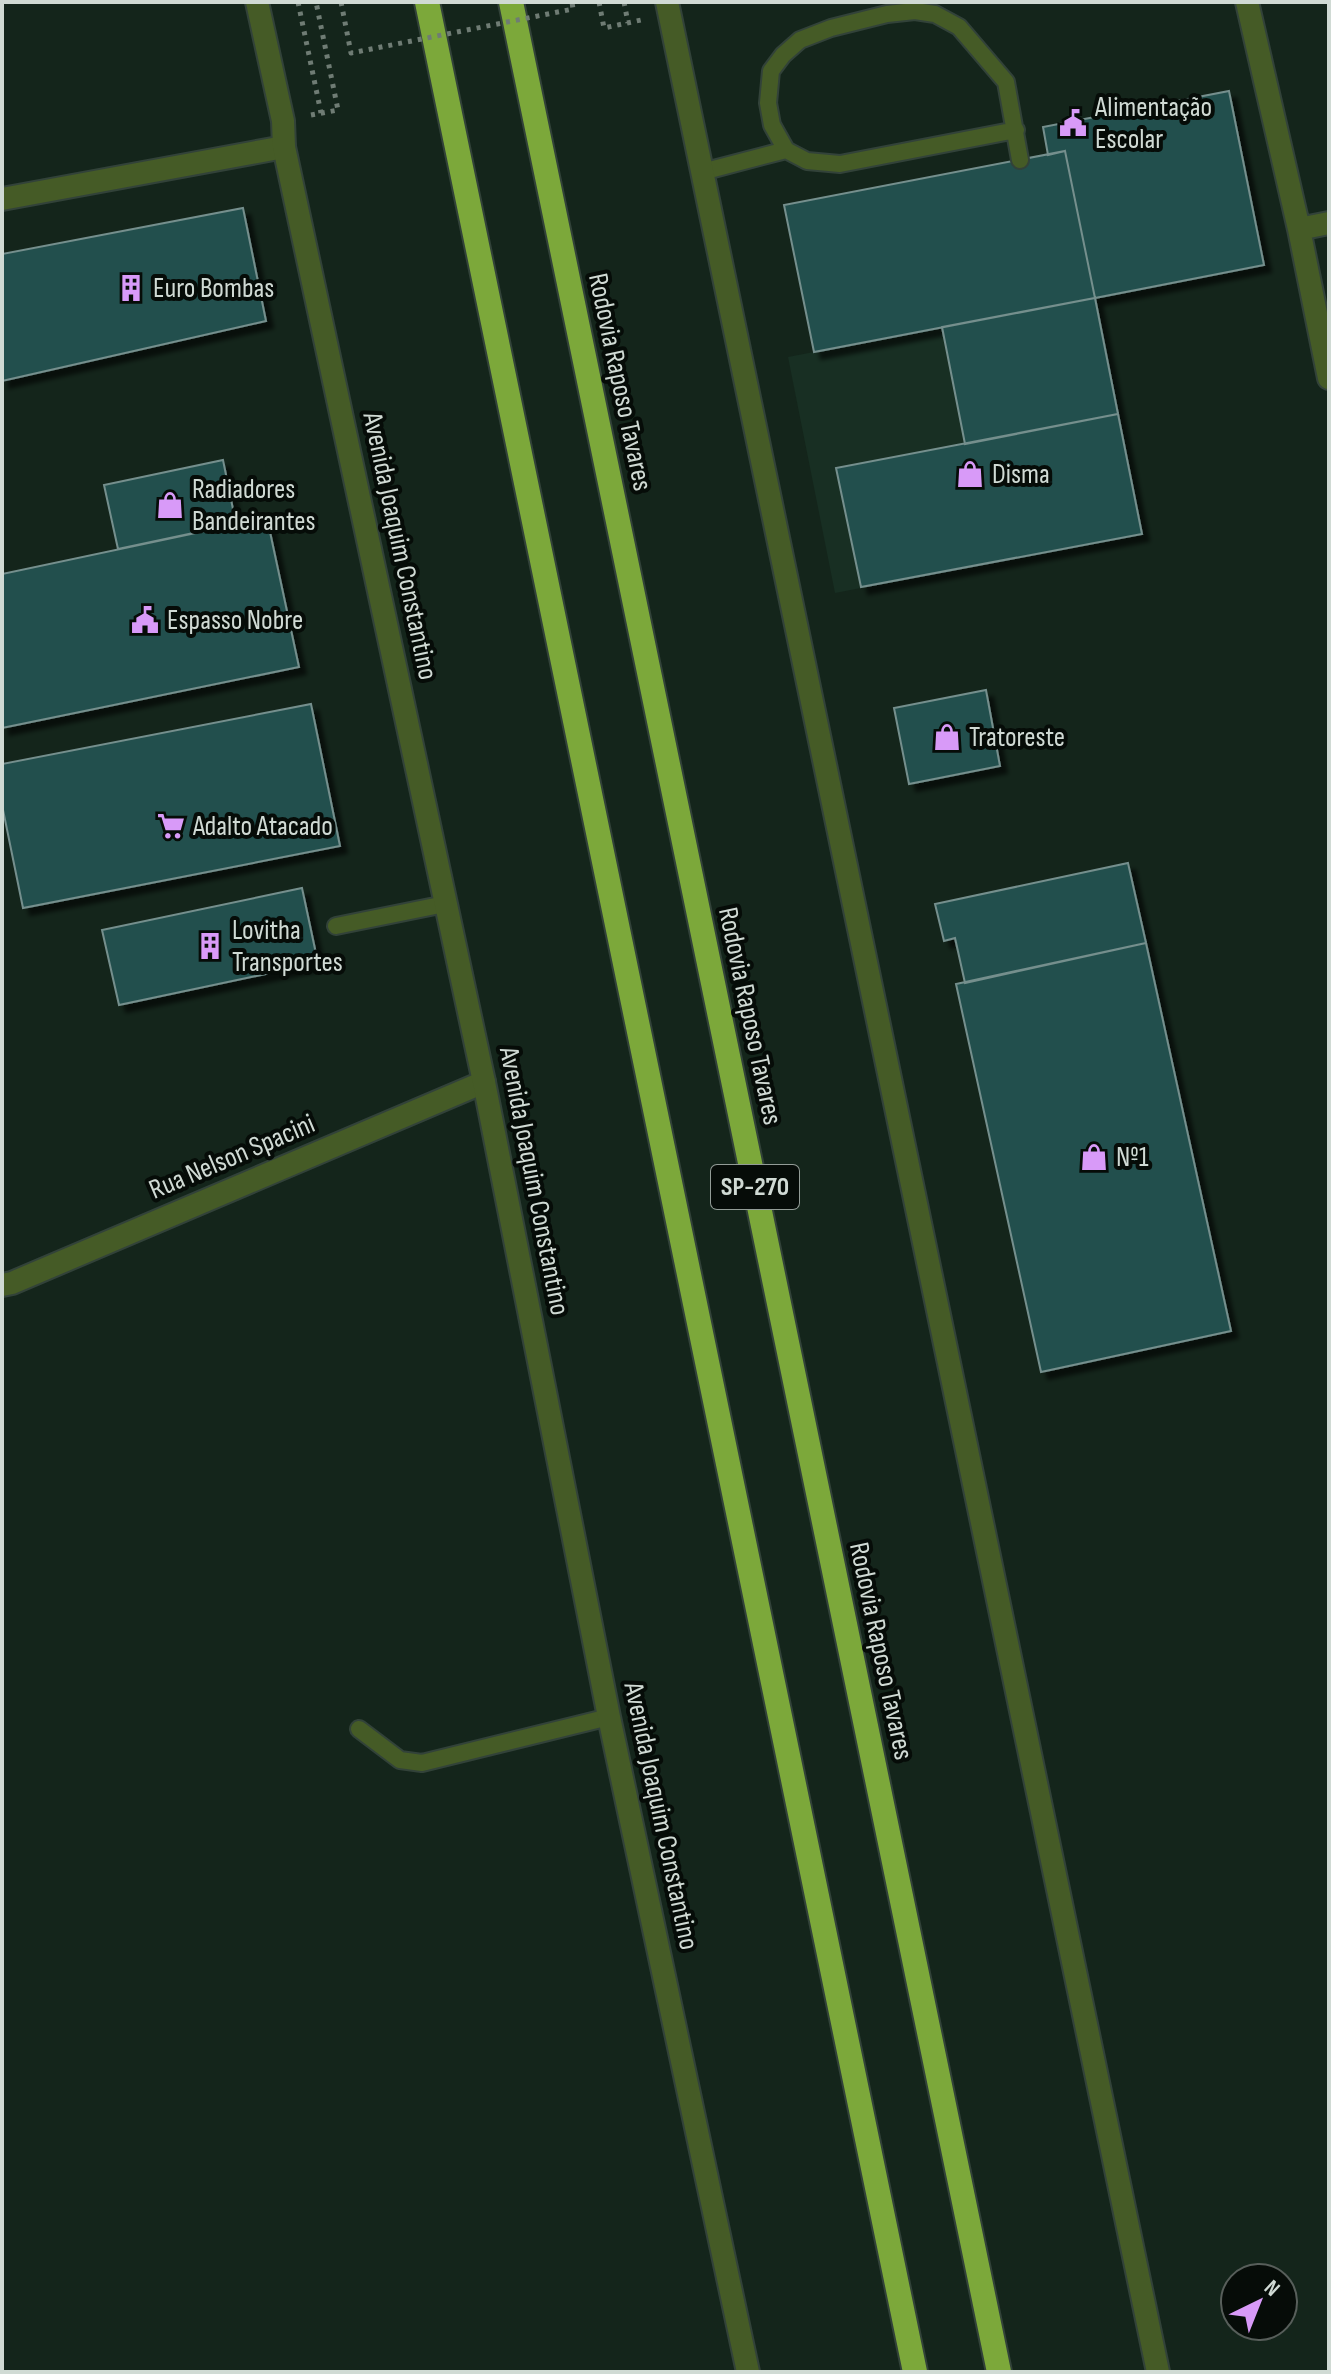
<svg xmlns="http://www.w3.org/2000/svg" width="1331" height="2374" font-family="'Sofia Sans Condensed',sans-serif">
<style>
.built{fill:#182f23}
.building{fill:#24504e;stroke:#758f8d;stroke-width:2;filter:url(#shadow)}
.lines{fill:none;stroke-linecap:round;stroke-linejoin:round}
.service-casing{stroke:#324239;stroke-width:20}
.minor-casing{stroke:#324239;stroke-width:26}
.tertiary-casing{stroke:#324239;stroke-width:26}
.motorway-casing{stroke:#324239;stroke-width:28}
.path{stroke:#6f7c74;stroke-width:5;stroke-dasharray:4 6;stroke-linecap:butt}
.service{stroke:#455b26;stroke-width:16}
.minor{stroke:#455b26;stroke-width:22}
.tertiary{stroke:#455b26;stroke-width:22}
.motorway{stroke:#7ca83a;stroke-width:24}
.path-bridge{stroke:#6f7c74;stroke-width:5;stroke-dasharray:4 6;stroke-linecap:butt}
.labels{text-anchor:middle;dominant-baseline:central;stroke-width:8;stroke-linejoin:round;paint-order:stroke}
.shield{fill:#060c08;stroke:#939c97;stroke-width:2}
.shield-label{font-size:26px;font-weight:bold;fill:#d0dad4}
.poi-label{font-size:28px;fill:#d0dad4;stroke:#060c08;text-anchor:start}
.street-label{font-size:28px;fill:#d0dad4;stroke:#060c08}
</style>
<defs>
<filter id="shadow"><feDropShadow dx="7" dy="7" stdDeviation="2" flood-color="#0009"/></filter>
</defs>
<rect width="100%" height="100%" fill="#14251b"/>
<!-- built -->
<path class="built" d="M1095,298l47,236 -307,59 -47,-236z"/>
<!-- building -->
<path class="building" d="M1229,91l35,174 -169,33 -30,-147 -17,4 -5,-28z
M1065,151l30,147 -281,54 -30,-147z
M243,208l23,113 -264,60v-127z
M1095,298l23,116 -153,30 -23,-117z
M1118,414l24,120 -281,53 -25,-119z
M223,460l13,64 -118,25 -14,-64z
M267,518l32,149 -297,61v-154z
M986,690l14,76 -91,18 -15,-76z
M311,704l29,142 -317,62 -21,-103v-41z
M1128,863l18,80 -181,40 -10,-45 -11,3 -9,-37z
M302,888l16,75 -199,42 -17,-75z
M1146,943l85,388 -190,41 -85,-388z"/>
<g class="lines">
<!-- service casing -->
<g class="service-casing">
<path id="service" d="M786,150l-14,-25 -4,-22 3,-32 12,-16 17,-15 31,-12 56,-14 28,-3 20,3 24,13 47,55 14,78
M702,172l84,-22 21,11 33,3 176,-34
M336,926l109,-22
M359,1729l41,31 22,3 187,-46"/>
</g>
<!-- minor casing -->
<g class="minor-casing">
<path id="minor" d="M1247,2l52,227 30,149
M2,199l282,-52
M1299,229l30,-6
M2,1285l10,-2 472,-201"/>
</g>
<!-- tertiary casing -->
<g class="tertiary-casing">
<path id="tertiary" d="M257,2l26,119 1,26 200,935 125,635 139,655
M667,2l491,2370"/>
</g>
<!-- motorway casing -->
<g class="motorway-casing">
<path id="motorway" d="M427,2l488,2370
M511,2l488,2370"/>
</g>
<!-- path -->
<path class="path" d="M298,2l23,111
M599,2l5,26 37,-8
M624,2l4,21
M311,115l27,-5 -22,-108"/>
<!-- service -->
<use href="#service" class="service"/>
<!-- minor -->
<use href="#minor" class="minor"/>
<!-- tertiary -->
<use href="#tertiary" class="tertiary"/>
<!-- motorway -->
<use href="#motorway" class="motorway"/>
<!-- path-bridge -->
<path class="path-bridge" d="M341,2l10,51 222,-44 -1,-7"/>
</g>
<!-- icons -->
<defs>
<g id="civic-bare" transform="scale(2.16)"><path d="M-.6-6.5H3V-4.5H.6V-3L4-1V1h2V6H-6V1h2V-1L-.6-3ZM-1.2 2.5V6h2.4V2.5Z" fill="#d89af8" stroke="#060c08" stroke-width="2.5" paint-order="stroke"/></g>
<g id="building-bare" transform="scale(2.16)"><path d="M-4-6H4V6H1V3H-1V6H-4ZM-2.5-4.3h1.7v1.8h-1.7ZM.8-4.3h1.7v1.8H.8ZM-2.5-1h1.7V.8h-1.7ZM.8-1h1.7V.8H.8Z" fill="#d89af8" stroke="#060c08" stroke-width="2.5" paint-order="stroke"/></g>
<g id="shop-bare" transform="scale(2.16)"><path d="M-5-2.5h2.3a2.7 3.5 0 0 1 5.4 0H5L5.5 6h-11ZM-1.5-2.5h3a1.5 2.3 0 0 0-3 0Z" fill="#d89af8" stroke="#060c08" stroke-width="2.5" paint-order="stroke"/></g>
<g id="supermarket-bare" transform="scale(2.16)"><path d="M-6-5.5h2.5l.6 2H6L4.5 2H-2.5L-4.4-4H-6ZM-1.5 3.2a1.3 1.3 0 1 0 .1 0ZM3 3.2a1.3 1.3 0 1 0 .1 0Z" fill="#d89af8" stroke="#060c08" stroke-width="2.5" paint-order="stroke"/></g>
</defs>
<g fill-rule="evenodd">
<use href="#civic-bare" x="1073" y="123"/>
<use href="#building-bare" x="131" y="288"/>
<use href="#shop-bare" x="970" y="474"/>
<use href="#shop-bare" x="170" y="505"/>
<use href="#civic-bare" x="145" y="620"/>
<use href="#shop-bare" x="947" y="737"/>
<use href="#supermarket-bare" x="171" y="826"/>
<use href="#building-bare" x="210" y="946"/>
<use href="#shop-bare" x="1094" y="1157"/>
</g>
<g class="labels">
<!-- shield labels -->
<rect class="shield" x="711" y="1165" width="88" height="44" rx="6"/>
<g class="shield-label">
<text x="755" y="1187">SP-270</text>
</g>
<!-- poi labels -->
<g class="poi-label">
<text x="1095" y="107">Alimentação<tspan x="1095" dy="32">Escolar</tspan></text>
<text x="153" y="288">Euro Bombas</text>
<text x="992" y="474">Disma</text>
<text x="192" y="489">Radiadores<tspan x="192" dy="32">Bandeirantes</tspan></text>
<text x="167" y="620">Espasso Nobre</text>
<text x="969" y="737">Tratoreste</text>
<text x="193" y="826">Adalto Atacado</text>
<text x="232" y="930">Lovitha<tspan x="232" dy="32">Transportes</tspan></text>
<text x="1116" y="1157">Nº1</text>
</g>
<!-- street labels -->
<g class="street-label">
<text transform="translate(620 382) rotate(78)">Rodovia Raposo Tavares</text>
<text transform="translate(400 546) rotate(78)">Avenida Joaquim Constantino</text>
<text transform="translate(750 1016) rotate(78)">Rodovia Raposo Tavares</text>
<text transform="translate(232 1157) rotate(-23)">Rua Nelson Spacini</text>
<text transform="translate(534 1181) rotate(79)">Avenida Joaquim Constantino</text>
<text transform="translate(881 1651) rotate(78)">Rodovia Raposo Tavares</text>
<text transform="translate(661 1816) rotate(78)">Avenida Joaquim Constantino</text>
</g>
</g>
<!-- border -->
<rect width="1331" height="2374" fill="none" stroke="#d0dad4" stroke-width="8"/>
<!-- north arrow -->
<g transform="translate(1259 2302) rotate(43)"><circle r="38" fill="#060c08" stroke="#575e5a" stroke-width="2"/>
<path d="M0-6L14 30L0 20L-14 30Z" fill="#d89af8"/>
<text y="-12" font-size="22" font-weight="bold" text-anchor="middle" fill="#d0dad4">N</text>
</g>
</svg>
